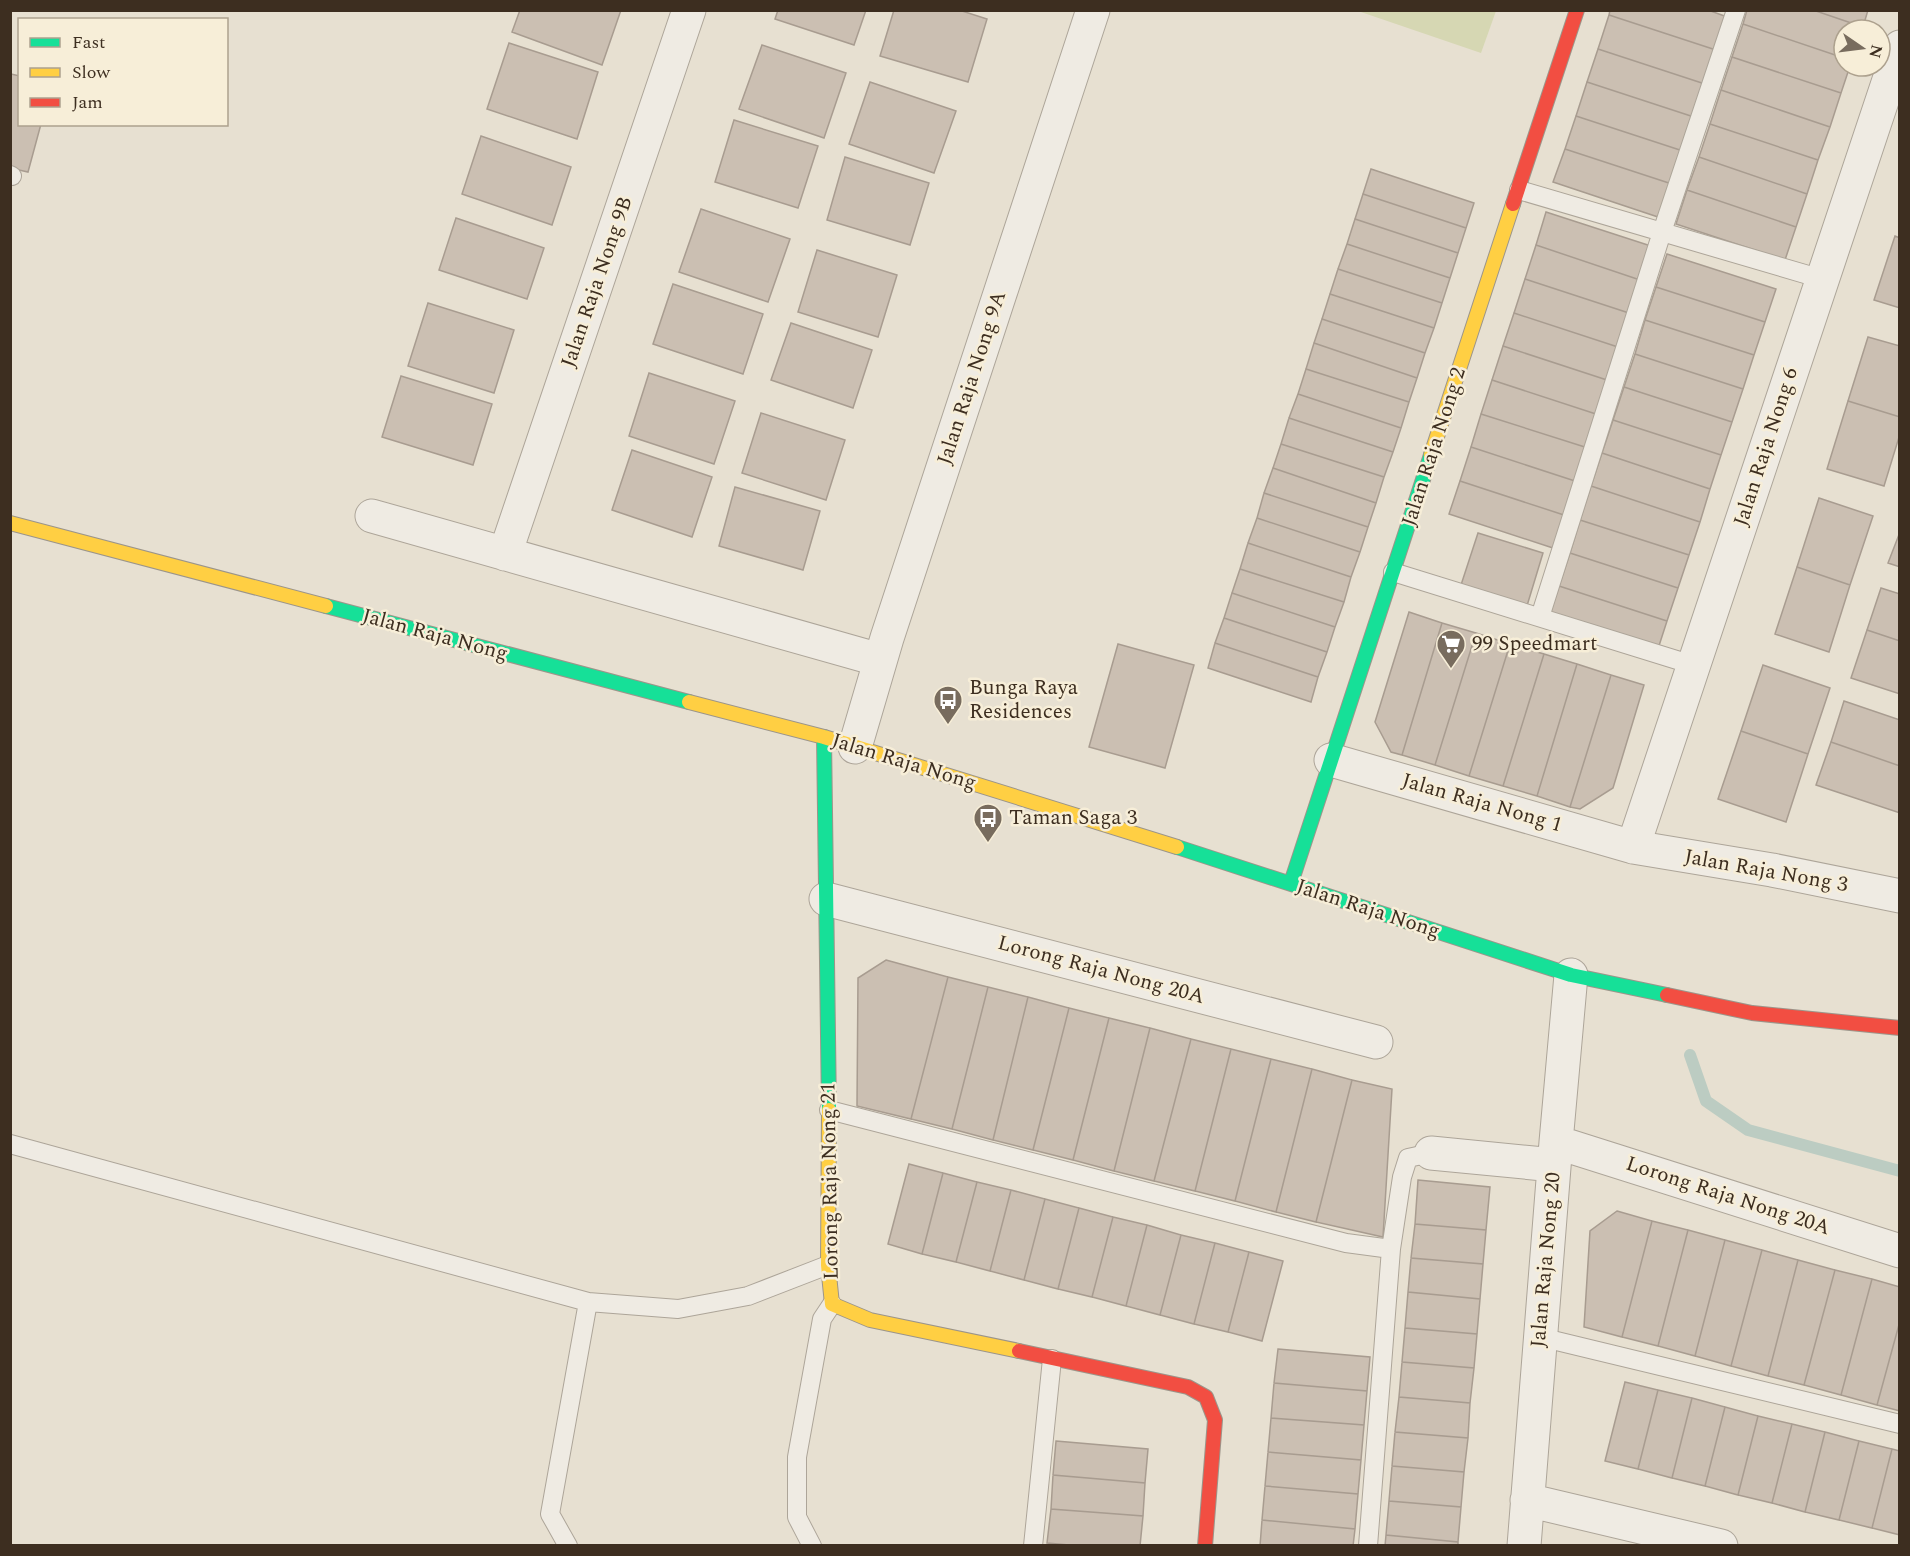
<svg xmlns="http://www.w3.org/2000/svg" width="1910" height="1556" font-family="Spectral,serif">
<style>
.green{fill:#d6d7b3}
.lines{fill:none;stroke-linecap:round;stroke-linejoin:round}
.stream{stroke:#bcccc2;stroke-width:12}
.building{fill:#cbbfb2;stroke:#a89c90;stroke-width:1.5}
.lane-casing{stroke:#ada599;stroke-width:20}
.street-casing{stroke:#ada599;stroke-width:35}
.fast-casing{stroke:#9c958a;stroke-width:16}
.slow-casing{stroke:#9c958a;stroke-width:16}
.jam-casing{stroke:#9c958a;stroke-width:16}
.lane{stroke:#efebe3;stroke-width:18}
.street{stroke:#efebe3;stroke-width:33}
.fast{stroke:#16e098;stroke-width:14}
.slow{stroke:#ffcf43;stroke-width:14}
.jam{stroke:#f24e42;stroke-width:14}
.labels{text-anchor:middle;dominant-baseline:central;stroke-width:5;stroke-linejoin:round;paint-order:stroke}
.street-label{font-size:21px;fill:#3d2e20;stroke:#f7eed8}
.poi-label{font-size:21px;fill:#3d2e20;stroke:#f7eed8;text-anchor:start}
</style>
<rect width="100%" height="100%" fill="#e7e0d1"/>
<!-- green -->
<path class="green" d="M1358,11h138l-15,42z"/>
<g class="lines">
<!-- stream -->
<path class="stream" d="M1690,1055l16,46 42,29 152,41"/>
</g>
<!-- building -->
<path class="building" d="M520,10h101l-19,55 -90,-33z
M778,10h88l-12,35 -79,-26z
M894,10h65l28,9 -19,63 -88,-26z
M1610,10h98l22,8 -11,33 -110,-36z
M1747,10h66l50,17 -1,3h-18v28l-101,-34z
M1813,10h55l-5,17z
M1609,15l110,36 -11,34 -110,-36z
M1743,24l101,34v8h6l-9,27 -109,-36z
M509,43l89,29 -21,67 -90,-30z
M762,45l84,28 -22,65 -85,-29z
M1598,49l110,36 -11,33 -110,-36z
M1732,57l109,36 -11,34 -109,-37z
M11,74l9,2v48h21l-13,48 -18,-4z
M870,82l86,29 -22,62 -85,-29z
M1587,82l110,36 -11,34 -110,-36z
M1721,90l109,37 -12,33 -108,-36z
M1576,116l110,36 -11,33 -110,-36z
M734,120l84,26 -20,62 -83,-26z
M1710,124l108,36 -11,34 -108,-37z
M481,136l90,31 -19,58 -90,-31z
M1565,149l110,36 -11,34 -111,-37z
M845,157l84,26 -19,62 -83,-25z
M1699,157l108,37 -11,33 -109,-37z
M1371,169l103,34 -8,25 -103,-34z
M1687,190l109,37 -11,33 -109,-36z
M1363,194l103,34 -8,25 -103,-34z
M701,209l89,30 -22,63 -89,-30z
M1546,212l108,35 -11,34 -107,-36z
M456,218l88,30 -17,51 -88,-29z
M1355,219l103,34 -8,25 -103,-34z
M1895,236l5,2v70l-26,-8z
M1347,244l103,34 -8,25 -104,-34z
M1536,245l107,36 -11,33 -107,-35z
M817,250l80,25 -19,62 -80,-25z
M1667,254l109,35 -11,33 -109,-35z
M1338,269l104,34 -8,25 -104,-34z
M1525,279l107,35 -11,34 -107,-35z
M673,284l90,30 -20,60 -90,-30z
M1656,287l109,35 -11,33 -109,-35z
M1330,294l104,34 -9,25 -103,-34z
M428,303l86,27 -20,63 -86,-27z
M1514,313l107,35 -11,33 -107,-35z
M1322,319l103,34 -8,25 -103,-35z
M1645,320l109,35 -11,34 -108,-35z
M791,323l81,27 -19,58 -82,-28z
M1868,337l32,9v71l-52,-16z
M1314,343l103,35 -8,24 -103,-33z
M1503,346l107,35 -11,34 -107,-35z
M1635,354l108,35 -11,33 -108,-35z
M1306,369l103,33 -8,26 -103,-34z
M649,373l86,28 -21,63 -85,-28z
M401,376l91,28 -19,61 -91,-28z
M1492,380l107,35 -11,33 -107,-34z
M1624,387l108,35 -11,33 -108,-35z
M1298,394l103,34 -8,24 -104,-34z
M1848,401l52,16v17l-16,52 -57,-17z
M761,413l84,27 -19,60 -84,-27z
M1481,414l107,34 -10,34 -107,-35z
M1289,418l104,34 -9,25 -103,-33z
M1613,420l108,35 -11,34 -108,-36z
M1281,444l103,33 -8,26 -103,-35z
M1471,447l107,35 -11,34 -107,-35z
M632,450l80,27 -20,60 -80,-27z
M1602,453l108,36 -10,33 -109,-36z
M1273,468l103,35 -8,24 -104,-34z
M1460,481l107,35 -11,33 -107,-35z
M1591,486l109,36 -11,33 -109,-35z
M735,487l85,24 -17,59 -84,-24z
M1264,493l104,34 -8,25 -103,-34z
M1819,498l54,18 -23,69 -53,-18z
M1257,518l103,34 -9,25 -103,-34z
M1580,520l109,35 -11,33 -108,-35z
M1900,532v35l-12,-4z
M1478,533l65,20 -17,56 -66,-21z
M1248,543l103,34 -7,25 -104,-33z
M1570,553l108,35 -11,33 -108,-35z
M1797,567l53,18 -21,67 -54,-18z
M1240,569l104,33 -9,25 -103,-34z
M1559,586l108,35 -11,34 -108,-35z
M1881,588l19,6v47l-33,-11z
M1232,593l103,34 -8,25 -103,-34z
M1409,612l33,11 -40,132 -11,-3 -16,-30z
M1224,618l103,34 -9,25 -103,-34z
M1442,623l34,10 -41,132 -33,-10z
M1867,630l33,11v53l-49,-16z
M1476,633l34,11 -41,132 -34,-11z
M1215,643l103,34 -7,25 -103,-34z
M1118,644l76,21 -29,103 -76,-21z
M1510,644l34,10 -41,132 -34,-10z
M1544,654l33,10 -40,132 -34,-10z
M1577,664l34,11 -41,132 -33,-11z
M1763,665l67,23 -22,66 -67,-23z
M1611,675l33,10 -31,103 -33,21 -10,-2z
M1844,701l56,19v46l-69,-24z
M1741,731l67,23 -22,68 -68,-23z
M1831,742l69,24v47l-84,-28z
M886,960l62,17 -37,142 -54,-13 1,-128z
M948,977l40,10 -36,142 -41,-10z
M988,987l40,10 -35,143 -41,-11z
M1028,997l41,11 -36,142 -40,-10z
M1069,1008l40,10 -36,142 -40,-10z
M1109,1018l41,10 -36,143 -41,-11z
M1150,1028l41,11 -37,142 -40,-10z
M1191,1039l40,10 -36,142 -41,-10z
M1231,1049l40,10 -36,142 -40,-10z
M1271,1059l41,10 -36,143 -41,-11z
M1312,1069l40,11 -36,142 -40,-10z
M1352,1080l40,9 -9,148 -67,-15z
M909,1164l34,9 -21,81 -34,-10z
M943,1173l34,9 -21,80 -34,-8z
M1418,1180l72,7 -4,43 -71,-6z
M977,1182l34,8 -21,81 -34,-9z
M1011,1190l34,9 -21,81 -34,-9z
M1045,1199l34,9 -21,81 -34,-9z
M1079,1208l34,9 -21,80 -34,-8z
M1617,1211l35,10 -30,116 -38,-10 6,-96z
M1113,1217l34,8 -21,81 -34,-9z
M1652,1221l36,9 -30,116 -36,-9z
M1415,1224l71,6 -3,34 -72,-6z
M1147,1225l34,10 -21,80 -34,-9z
M1688,1230l37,10 -30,116 -37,-10z
M1181,1235l34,8 -21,81 -34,-9z
M1725,1240l37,10 -31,116 -36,-10z
M1215,1243l34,9 -21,80 -34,-8z
M1762,1250l36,10 -30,116 -37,-10z
M1249,1252l34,9 -21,80 -34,-9z
M1411,1258l72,6 -3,35 -72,-7z
M1798,1260l37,10 -31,115 -36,-9z
M1835,1270l37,9 -31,116 -37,-10z
M1872,1279l28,8v34l-23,84 -36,-10z
M1408,1292l72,7 -3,35 -72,-6z
M1900,1321v90l-23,-6z
M1405,1328l72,6 -3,34 -72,-6z
M1278,1349l92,8 -3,34 -93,-8z
M1402,1362l72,6 -4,35 -71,-6z
M1625,1382l33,8 -20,79 -33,-8z
M1274,1383l93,8 -3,34 -93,-7z
M1658,1390l34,8 -20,80 -34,-9z
M1399,1397l71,6 -2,35 -73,-6z
M1692,1398l33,9 -20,79 -33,-8z
M1725,1407l33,9 -20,79 -33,-9z
M1758,1416l34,8 -20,79 -34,-8z
M1271,1418l93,7 -3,35 -93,-8z
M1792,1424l33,8 -20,80 -33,-9z
M1395,1432l73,6 -4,34 -72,-6z
M1825,1432l34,9 -20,79 -34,-8z
M1056,1441l92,8 -3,34 -92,-8z
M1859,1441l33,8 -20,79 -33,-8z
M1892,1449l8,2v84l-28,-7z
M1268,1452l93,8 -3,34 -93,-8z
M1392,1466l72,6 -3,35 -72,-6z
M1053,1475l92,8 -2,33 -92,-7z
M1265,1486l93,8 -3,35 -93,-9z
M1389,1501l72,6 -3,35 -72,-7z
M1051,1509l92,7 -3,30h-60l-33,-3z
M1262,1520l93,9 -2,17h-93z
M1386,1535l72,7v4h-73z"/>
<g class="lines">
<!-- lane casing -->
<g class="lane-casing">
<path id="lane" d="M10,175l2,1
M1519,190l303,89
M1393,572l300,93
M1540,617l122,-385 74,-222
M829,1110l517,133 45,6
M10,1144l578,158 90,7 70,-13 80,-31
M1540,1337l360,87
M568,1546l-18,-32 38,-212
M812,1546l-15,-29v-60l25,-138 10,-15
M1033,1546l19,-187
M1368,1546l23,-297 11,-72 6,-19 23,-5"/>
</g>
<!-- street casing -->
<g class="street-casing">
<path id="street" d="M372,516l508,144
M505,554l184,-544
M855,747l32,-109 206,-628
M1331,760l302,87 139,23 128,26
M1633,847l267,-800
M826,899l550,143
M1556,1142l344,109
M1431,1153l123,12
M1527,1500l194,46
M1524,1546l32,-404 15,-167"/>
</g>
<!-- fast casing -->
<g class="fast-casing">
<path id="fast" d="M326,606l363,96
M824,737l5,373
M1177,847l394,128 96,20
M1291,883l140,-428"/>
</g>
<!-- slow casing -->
<g class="slow-casing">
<path id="slow" d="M1431,455l82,-251
M10,523l316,83
M689,702l135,35 353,110
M829,1110l-1,155 4,39 38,16 149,31"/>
</g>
<!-- jam casing -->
<g class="jam-casing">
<path id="jam" d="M1513,204l64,-194
M1667,995l85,18 148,15
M1019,1351l169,36 18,10 9,23 -10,126"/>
</g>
<!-- lane -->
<use href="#lane" class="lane"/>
<!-- street -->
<use href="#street" class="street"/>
<!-- fast -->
<use href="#fast" class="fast"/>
<!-- slow -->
<use href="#slow" class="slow"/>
<!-- jam -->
<use href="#jam" class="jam"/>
</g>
<!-- icons -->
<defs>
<g id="supermarket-pin" transform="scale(1.5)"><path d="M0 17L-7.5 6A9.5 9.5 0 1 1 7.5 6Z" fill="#786c5e" stroke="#f7eed8"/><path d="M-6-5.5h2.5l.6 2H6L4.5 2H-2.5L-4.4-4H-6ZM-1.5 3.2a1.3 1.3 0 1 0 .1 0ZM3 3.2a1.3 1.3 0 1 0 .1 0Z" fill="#fff"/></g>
<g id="bus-pin" transform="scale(1.5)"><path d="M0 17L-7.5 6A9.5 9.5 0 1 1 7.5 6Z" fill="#786c5e" stroke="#f7eed8"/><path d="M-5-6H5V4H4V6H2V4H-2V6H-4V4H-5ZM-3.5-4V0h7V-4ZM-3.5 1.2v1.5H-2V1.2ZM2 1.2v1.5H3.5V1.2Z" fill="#fff"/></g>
</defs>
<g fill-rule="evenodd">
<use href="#supermarket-pin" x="1451" y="644"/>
<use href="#bus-pin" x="948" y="700"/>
<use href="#bus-pin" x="988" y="818"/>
</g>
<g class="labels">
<!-- street labels -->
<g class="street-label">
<text transform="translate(597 282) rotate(-71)">Jalan Raja Nong 9B</text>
<text transform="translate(972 378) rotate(-72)">Jalan Raja Nong 9A</text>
<text transform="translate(1434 447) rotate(-72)">Jalan Raja Nong 2</text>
<text transform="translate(1766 447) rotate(-72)">Jalan Raja Nong 6</text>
<text transform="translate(435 635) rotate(15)">Jalan Raja Nong</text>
<text transform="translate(904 762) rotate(17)">Jalan Raja Nong</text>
<text transform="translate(1482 803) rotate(16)">Jalan Raja Nong 1</text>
<text transform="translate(1766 871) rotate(10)">Jalan Raja Nong 3</text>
<text transform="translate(1368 909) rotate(18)">Jalan Raja Nong</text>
<text transform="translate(1101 970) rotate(15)">Lorong Raja Nong 20A</text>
<text transform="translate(830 1181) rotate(-91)">Lorong Raja Nong 21</text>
<text transform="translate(1728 1196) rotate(18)">Lorong Raja Nong 20A</text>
<text transform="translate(1546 1260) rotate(-85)">Jalan Raja Nong 20</text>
</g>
<!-- poi labels -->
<g class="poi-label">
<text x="1472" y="644">99 Speedmart</text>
<text x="969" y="688">Bunga Raya<tspan x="969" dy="24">Residences</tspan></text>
<text x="1009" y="818">Taman Saga 3</text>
</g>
</g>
<!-- border -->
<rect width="1910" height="1556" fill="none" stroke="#3d2e20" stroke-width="24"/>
<!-- legend -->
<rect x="18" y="18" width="210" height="108" fill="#f7eed8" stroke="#ada18e" stroke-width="1.5"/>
<rect x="30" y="38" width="30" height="9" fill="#16e098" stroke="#ada18e" stroke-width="1.5"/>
<text x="72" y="48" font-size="18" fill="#3d2e20">Fast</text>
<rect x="30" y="68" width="30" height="9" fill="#ffcf43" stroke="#ada18e" stroke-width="1.5"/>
<text x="72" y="78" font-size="18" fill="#3d2e20">Slow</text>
<rect x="30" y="98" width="30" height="9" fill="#f24e42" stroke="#ada18e" stroke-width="1.5"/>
<text x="72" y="108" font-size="18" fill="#3d2e20">Jam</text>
<!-- north arrow -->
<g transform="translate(1862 48) rotate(104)"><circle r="28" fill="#f7eed8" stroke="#ada18e" stroke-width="1.5"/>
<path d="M0-4.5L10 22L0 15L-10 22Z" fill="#786c5e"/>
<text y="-9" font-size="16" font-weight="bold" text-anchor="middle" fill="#3d2e20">N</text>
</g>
</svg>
